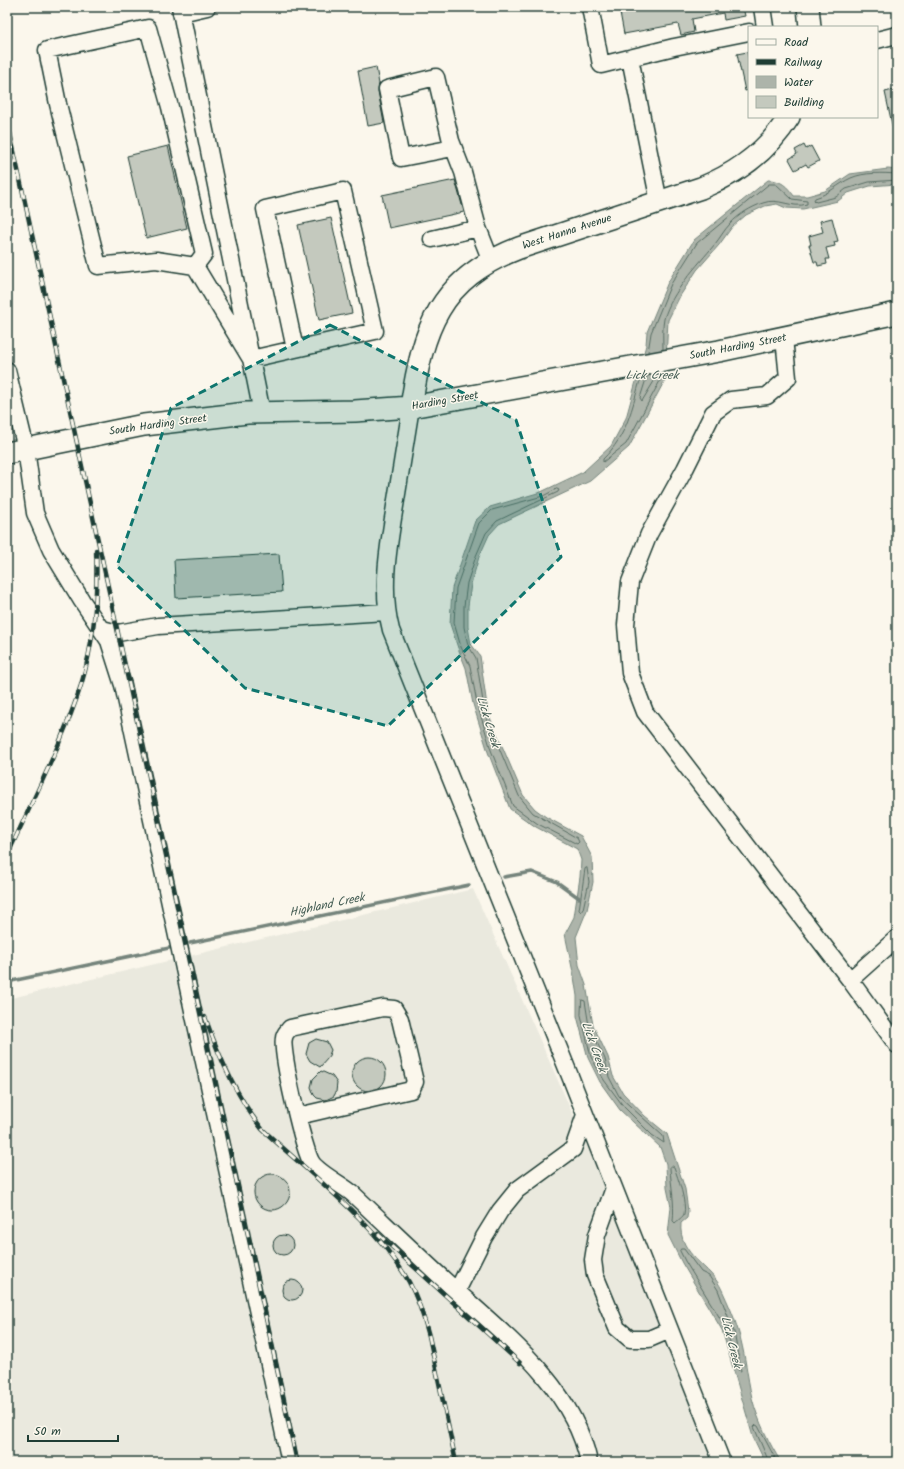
<svg xmlns="http://www.w3.org/2000/svg" width="904" height="1469" font-family="Kalam,sans-serif">
<style>
.built{fill:#eae9de}
.water{fill:#adb4aa;stroke:#74847b}
.lines{fill:none;stroke-linecap:round;stroke-linejoin:round}
.shore{stroke:#586d63;stroke-width:1}
.stream{stroke:#74847b;stroke-width:3.5}
.building{fill:#c4c9be;stroke:#1f3d34}
.minor-casing{stroke:#1f3d34;stroke-width:19}
.major-casing{stroke:#1f3d34;stroke-width:24}
.minor{stroke:#fbf7ec;stroke-width:16}
.major{stroke:#fbf7ec;stroke-width:21}
.rail-casing{stroke:#1f3d34;stroke-width:4.5}
.rail{stroke:#fbf7ec;stroke-width:3;stroke-dasharray:9;stroke-linecap:butt}
.marked{fill:#0f766e;fill-opacity:0.2;stroke:#0f766e;stroke-width:3;stroke-dasharray:8 5;stroke-linejoin:round}
.labels{text-anchor:middle;dominant-baseline:central;stroke-width:3;stroke-linejoin:round;paint-order:stroke}
.street-label{font-size:11px;fill:#1f3d34;stroke:#fbf7ec}
.water-label{font-size:12px;font-style:italic;fill:#425b52;stroke:#fbf7ec}
</style>
<rect width="100%" height="100%" fill="#fbf7ec"/>
<filter id="ink" filterUnits="userSpaceOnUse"><feTurbulence type="fractalNoise" baseFrequency=".025" numOctaves="2"/><feDisplacementMap in="SourceGraphic" scale="8" xChannelSelector="R" yChannelSelector="G"/><feConvolveMatrix kernelMatrix="1 2 1 2 8 2 1 2 1" color-interpolation-filters="sRGB"/></filter>
<g filter="url(#ink)">
<!-- built -->
<path class="built" d="M473,889l254,573h-720v-463z"/>
<!-- water -->
<path class="water" d="M888,169l9,1v14l-27,2 -22,7 -10,8 -35,8 -17,-1 -9,-4 -12,2 -19,9 -14,12 -13,18 -22,25 -17,26 -12,24 -3,60 -36,67 -39,34 -91,43 -10,11 -10,22 -8,27 -3,22v21l3,17 9,12 8,57 35,82 12,14 11,8 35,19 11,21 1,25 -6,28 -11,27 3,28 7,20 7,40 15,32 5,19 10,17 22,23 22,18 18,55 3,22 -1,7 -6,5c-3,33 31,43 41,67 6,13 12,26 16,40 7,22 9,46 14,68 6,23 17,45 29,64h-16l-12,-25 -31,-107 -40,-67 -14,-28 3,-28 -4,-19 -1,-24 -6,-17 -40,-37 -20,-28 -12,-24 -11,-42v-20l-3,-19 -9,-43 9,-17 6,-40 1,-17 -4,-11 -41,-22 -26,-18 -22,-57 -15,-48 -7,-36 -8,-20 -8,-24 2,-36 23,-67 15,-14 51,-15 42,-20 28,-26 15,-28 20,-73 1,-13 21,-50 26,-42 74,-60c13,0 19,6 26,16h13l18,-5 25,-17z"/>
<g class="lines">
<!-- shore -->
<path class="shore" d="M897,174c-14,-1 -33,-2 -46,4 -13,6 -22,16 -36,20l-1,2 2,2 20,-5 10,-8 23,-7 28,-2
M648,352l3,-19 20,-49 26,-41 72,-59h7l16,15 15,2v3c-15,5 -29,-7 -44,-1 -12,4 -25,12 -33,21 -6,6 -10,14 -15,20 -18,22 -43,47 -51,75 -2,9 -1,21 -1,31
M647,376l-7,22 2,3 14,-23v-4
M641,377c-9,31 -14,59 -38,82v3l23,-18 35,-65v-6
M557,489l2,1 -1,2 -61,29 -11,12 -10,23 -9,27 -3,23v21l4,18 8,13 9,56 34,82 14,17 44,25 2,4 -2,2 -39,-20 -25,-18 -22,-56 -14,-47 -7,-37 -9,-19 -7,-24 2,-35 23,-65 13,-13 51,-14z
M587,868l2,14 -6,27 -2,3 -2,-2 6,-41z
M582,1000l3,1 4,25 16,33 4,18 10,19 44,40 1,7 -12,-8 -28,-28 -20,-27 -13,-23 -10,-42z
M672,1166l2,1c4,11 13,36 10,47 -1,3 -6,6 -9,9l-2,-2c2,-18 -2,-35 -3,-53z
M681,1249h3l17,23 8,4 9,14 16,42 7,39 -3,-1 -12,-42 -41,-67 -5,-10z
M769,1462l-15,-35 2,-2 2,1 19,36"/>
<!-- stream -->
<path class="stream" d="M504,877l28,-5 25,10 22,16
M190,943l279,-58
M7,982l162,-34"/>
</g>
<!-- building -->
<path class="building" d="M619,7h124l2,9 -21,4 -1,-7 -31,6 2,13 -13,3 -3,-11 -54,10z
M747,52l2,8v30l-4,1 -8,-37z
M376,67l3,17 -1,7 6,32 -16,3 -10,-55z
M897,89v40h-4l-8,-37z
M804,145l2,4 5,-3 8,15 -11,6 -2,-3 -11,6 -6,-11 8,-5 -2,-4z
M168,146l19,82 -41,10 -19,-82z
M455,180l9,32 -75,16 -7,-33z
M331,218l21,95 -33,7 -21,-95z
M832,218l6,23 -4,1 1,4 -9,2 3,11h-3l1,5 -9,2 -1,-4h-3l-5,-17h2l-2,-9 14,-4 -3,-11z
M279,554l3,38 -106,6 -2,-38z
M316,1039l11,3 4,8 -3,8 -8,9 -10,-6 -4,-7 3,-11z
M352 1074a17 17 0 1 1 34 0a17 17 0 1 1-34 0Z
M321,1071l11,5 5,7 -1,9 -2,4 -8,4 -9,-2 -3,-3 -3,-8 2,-8z
M254 1192a18 18 0 1 1 36 0a18 18 0 1 1-36 0Z
M273 1245a10 10 0 1 1 20 0a10 10 0 1 1-20 0Z
M282 1290a10 10 0 1 1 20 0a10 10 0 1 1-20 0Z"/>
<g class="lines">
<!-- minor casing -->
<g class="minor-casing">
<path id="minor" d="M180,7l82,406
M590,7l11,58 73,-18 75,-15
M762,7l3,20
M181,13l26,-6
M877,40l20,-5
M630,58l29,144
M453,148l-52,10 -14,-69 49,-12 15,64 12,31 15,56 13,33
M432,239l46,-11
M195,266l-39,-6 -58,6 -40,-162 -11,-54 101,-22 22,79 34,147 -9,12 56,93 124,-28 -32,-140 -78,18 30,140
M784,338l4,40 -21,18 -36,4 -18,13 -28,56 -36,65 -19,48 -4,43 4,48 15,39 205,268 47,-42
M7,370l19,79 9,64 16,37 31,51 27,40 14,44 167,777
M411,407c-5,31 -10,62 -15,93 -7,43 -16,88 -5,130l179,446 152,386
M102,629l16,4 40,-7 228,-14
M850,980l47,65
M298,1116l113,-26 4,-8 -15,-63 -6,-10 -11,-1 -93,20c-2,3 -6,6 -6,10 -4,13 20,114 28,125 8,11 31,22 41,31 33,31 66,63 99,93 54,49 121,100 137,175
M614,1188l-17,47 -4,25 2,15 22,53 13,11h19l21,-9
M457,1291l27,-54 16,-26 17,-21 56,-41 12,-34"/>
</g>
<!-- major casing -->
<g class="major-casing">
<path id="major" d="M808,7l2,20
M411,407c12,-79 28,-128 108,-159l182,-60c37,-15 67,-37 88,-71
M7,453l137,-28 103,-12 108,-2 56,-4 308,-56 178,-38"/>
</g>
<!-- minor -->
<use href="#minor" class="minor"/>
<!-- major -->
<use href="#major" class="major"/>
<!-- rail casing -->
<g class="rail-casing">
<path id="rail" d="M7,119l290,1343
M7,856c24,-52 50,-103 69,-156 17,-46 22,-100 20,-150
M205,1017c14,40 31,79 57,112 49,46 113,93 147,153 9,17 15,35 20,54l27,126
M378,1234l142,129"/>
</g>
<!-- rail -->
<use href="#rail" class="rail"/>
</g>
</g>
<!-- marked area -->
<path class="marked" d="M330,325l186,95 45,137 -173,169 -143,-38 -128,-122 54,-158z"/>
<g class="labels">
<!-- street labels -->
<g class="street-label">
<text transform="translate(567 232) rotate(-18)">West Hanna Avenue</text>
<text transform="translate(738 347) rotate(-11)">South Harding Street</text>
<text transform="translate(445 401) rotate(-10)">Harding Street</text>
<text transform="translate(158 425) rotate(-8)">South Harding Street</text>
</g>
<!-- water labels -->
<g class="water-label">
<text x="652" y="375">Lick Creek</text>
<text transform="translate(488 722) rotate(73)">Lick Creek</text>
<text transform="translate(327 905) rotate(-12)">Highland Creek</text>
<text transform="translate(594 1047) rotate(70)">Lick Creek</text>
<text transform="translate(731 1342) rotate(76)">Lick Creek</text>
</g>
</g>
<!-- margin -->
<rect width="904" height="1469" fill="none" stroke="#fbf7ec" stroke-width="24"/>
<rect x="12" y="12" width="880" height="1445" fill="none" stroke="#1f3d34" stroke-width="1.5" filter="url(#ink)"/>
<!-- legend -->
<rect x="748" y="26" width="130" height="92" fill="#fbf7ec" stroke="#a3ada2"/>
<rect x="756" y="39" width="20" height="6" fill="#fbf7ec" stroke="#a3ada2"/>
<text x="784" y="46" font-size="12" fill="#1f3d34">Road</text>
<rect x="756" y="59" width="20" height="6" fill="#1f3d34" stroke="#a3ada2"/>
<text x="784" y="66" font-size="12" fill="#1f3d34">Railway</text>
<rect x="756" y="76" width="20" height="12" fill="#adb4aa" stroke="#a3ada2"/>
<text x="784" y="86" font-size="12" fill="#1f3d34">Water</text>
<rect x="756" y="96" width="20" height="12" fill="#c4c9be" stroke="#a3ada2"/>
<text x="784" y="106" font-size="12" fill="#1f3d34">Building</text>
<!-- scale -->
<path d="M28 1435v6h90v-6" fill="none" stroke="#1f3d34" stroke-width="2"/>
<text x="34" y="1435" font-size="12" fill="#1f3d34" stroke="#fbf7ec" stroke-width="3" paint-order="stroke">50 m</text>
</svg>
